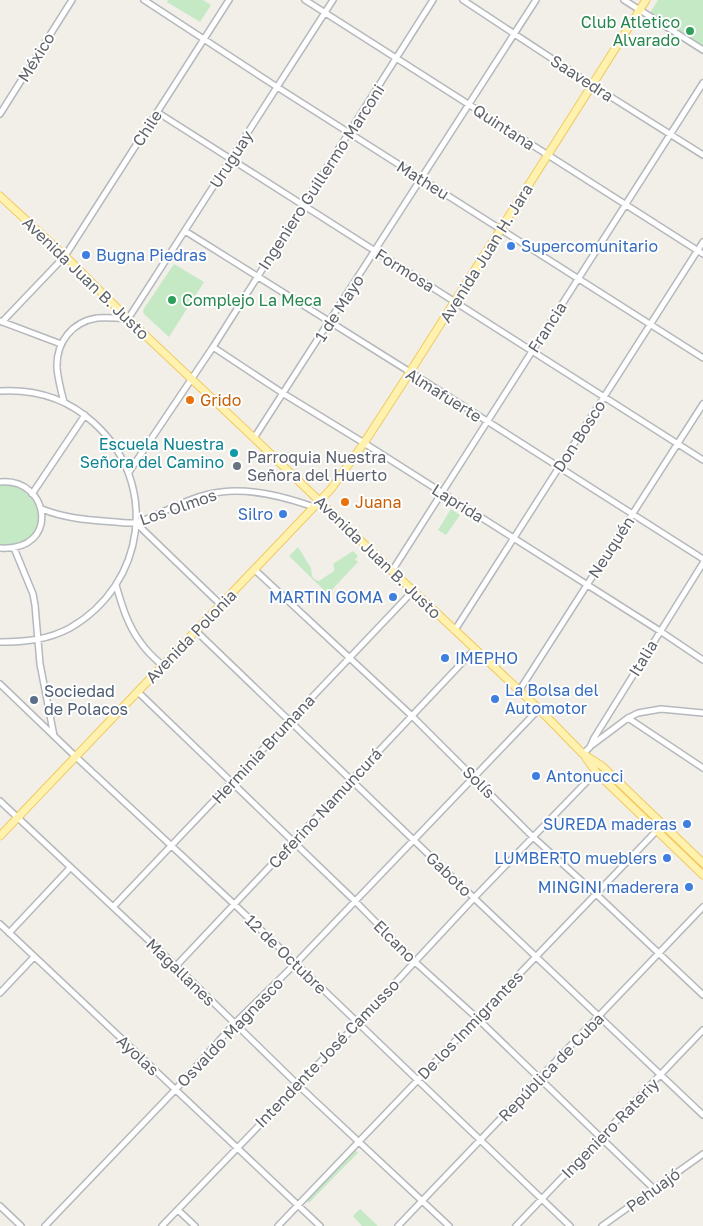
<svg xmlns="http://www.w3.org/2000/svg" width="703" height="1226" font-family="'Golos Text',sans-serif">
<style>
.green{fill:#c5e8c5}
.lines{fill:none;stroke-linecap:round;stroke-linejoin:round}
.minor-casing{stroke:#b5b8bc;stroke-width:8}
.major-casing{stroke:#f2c960;stroke-width:9}
.minor{stroke:#fff;stroke-width:5}
.major{stroke:#fff2af;stroke-width:7}
.leisure-dot{fill:#2e9e5b;stroke:#fff;stroke-width:2}
.shop-dot{fill:#3f7fe0;stroke:#fff;stroke-width:2}
.food-dot{fill:#e8710a;stroke:#fff;stroke-width:2}
.culture-dot{fill:#0f9aa8;stroke:#fff;stroke-width:2}
.worship-dot{fill:#6b7280;stroke:#fff;stroke-width:2}
.service-dot{fill:#5c6f8a;stroke:#fff;stroke-width:2}
.labels{text-anchor:middle;dominant-baseline:central;stroke-width:4;stroke-linejoin:round;paint-order:stroke}
.leisure-label{font-size:16px;fill:#27864d;stroke:#fff;text-anchor:end}
.street-label{font-size:16px;fill:#5f6368;stroke:#fff}
.shop-label{font-size:16px;fill:#366cbe;stroke:#fff;text-anchor:start}
.food-label{font-size:16px;fill:#c56008;stroke:#fff;text-anchor:start}
.culture-label{font-size:16px;fill:#0d838f;stroke:#fff;text-anchor:end}
.worship-label{font-size:16px;fill:#5b616d;stroke:#fff;text-anchor:start}
.service-label{font-size:16px;fill:#4e5e75;stroke:#fff;text-anchor:start}
</style>
<rect width="100%" height="100%" fill="#f1efe8"/>
<!-- green -->
<path class="green" d="M168,0h35l8,5 -11,17 -33,-20z
M658,0h45v48l-53,-35z
M174,264l30,18 -35,55 -25,-23 -1,-4z
M9,485c42,10 39,64 -9,60v-59z
M451,509l9,6 -14,20 -8,-5z
M298,547l13,21 1,8 2,3 5,2 15,-10v-4l-1,-3 20,-13 5,5 -3,3 3,3 -30,32 -39,-38z
M355,1150l3,3 -26,26 -23,24 -2,-3z
M360,1209l18,17h-16l-9,-10z"/>
<g class="lines">
<!-- minor casing -->
<g class="minor-casing">
<path id="minor" d="M144,0l133,87 426,271
M305,0l398,254
M463,0l129,85 111,70
M624,0l79,50
M157,112l546,348
M0,114l72,-114
M185,231l225,141 293,187
M0,321l61,23
M2,322l63,-66 164,-256
M213,347l71,47 80,49 296,188 43,29
M0,391c35,-2 68,8 94,32 66,60 52,161 -24,205 -22,12 -46,14 -70,14
M64,402c-3,-11 -6,-23 -7,-34 -1,-26 15,-46 40,-50 10,-1 21,0 31,1l205,-319
M254,438l282,-438
M129,472l84,-125 220,-347
M0,482c50,-5 61,70 0,66
M32,494l53,-79
M42,509c24,10 49,11 74,13 7,1 16,2 23,0 27,-10 53,-27 82,-30 31,-4 64,5 93,15
M136,523l85,82
M14,548l19,46 2,11 5,59 14,72
M255,570l157,146 121,121 63,57 107,101
M392,571l311,-488
M116,585c6,21 12,41 25,58 6,9 14,16 22,23
M455,630l248,-388
M196,631l278,267 229,217
M0,684l76,73 158,147 336,322
M519,691l184,-287
M138,692l217,209 59,60 63,57 177,171
M628,718l75,50
M592,745l36,-27 10,-5 23,-4 42,4
M583,754l7,-7 4,-9 109,-175
M0,801l176,165 122,119 151,141
M113,907l300,-316
M0,924l320,302
M9,933l61,-65
M176,966l299,-317
M0,993l34,-36
M0,1206l21,20
M178,1210l17,16
M45,1226l130,-136 60,-67 61,-60 243,-254
M162,1226l196,-203 116,-125 122,-126
M278,1226l385,-402
M398,1226l305,-319
M516,1226l187,-196
M602,1226l101,-72"/>
</g>
<!-- major casing -->
<g class="major-casing">
<path id="major" d="M0,196l65,60 63,63 126,119 138,133 147,138 44,45 19,12 101,97
M586,758l10,14 107,103
M0,836l331,-347 33,-46 46,-71 236,-372"/>
</g>
<!-- minor -->
<use href="#minor" class="minor"/>
<!-- major -->
<use href="#major" class="major"/>
</g>
<!-- markers -->
<g class="leisure-dot">
<circle cx="690" cy="31" r="5"/>
<circle cx="172" cy="300" r="5"/>
</g>
<g class="shop-dot">
<circle cx="511" cy="246" r="5"/>
<circle cx="86" cy="255" r="5"/>
<circle cx="283" cy="514" r="5"/>
<circle cx="393" cy="597" r="5"/>
<circle cx="445" cy="658" r="5"/>
<circle cx="495" cy="699" r="5"/>
<circle cx="536" cy="776" r="5"/>
<circle cx="687" cy="824" r="5"/>
<circle cx="667" cy="858" r="5"/>
<circle cx="689" cy="887" r="5"/>
</g>
<g class="food-dot">
<circle cx="190" cy="400" r="5"/>
<circle cx="345" cy="502" r="5"/>
</g>
<circle class="culture-dot" cx="234" cy="453" r="5"/>
<circle class="worship-dot" cx="237" cy="466" r="5"/>
<circle class="service-dot" cx="34" cy="700" r="5"/>
<g class="labels">
<!-- leisure labels -->
<g class="leisure-label">
<text x="680" y="22">Club Atletico<tspan x="680" dy="18">Alvarado</tspan></text>
<text x="182" y="300" text-anchor="start">Complejo La Meca</text>
</g>
<!-- street labels -->
<g class="street-label">
<text transform="translate(36 57) rotate(-58)">México</text>
<text transform="translate(582 78) rotate(33)">Saavedra</text>
<text transform="translate(504 127) rotate(33)">Quintana</text>
<text transform="translate(147 128) rotate(-57)">Chile</text>
<text transform="translate(231 159) rotate(-57)">Uruguay</text>
<text transform="translate(321 177) rotate(-57)">Ingeniero Guillermo Marconi</text>
<text transform="translate(423 180) rotate(32)">Matheu</text>
<text transform="translate(486 253) rotate(-58)">Avenida Juan H. Jara</text>
<text transform="translate(405 270) rotate(32)">Formosa</text>
<text transform="translate(86 278) rotate(44)">Avenida Juan B. Justo</text>
<text transform="translate(339 308) rotate(-57)">1 de Mayo</text>
<text transform="translate(547 327) rotate(-57)">Francia</text>
<text transform="translate(444 395) rotate(32)">Almafuerte</text>
<text transform="translate(579 436) rotate(-57)">Don Bosco</text>
<text transform="translate(458 503) rotate(32)">Laprida</text>
<text transform="translate(178 507) rotate(-19)">Los Olmos</text>
<text transform="translate(611 547) rotate(-57)">Neuquén</text>
<text transform="translate(378 557) rotate(44)">Avenida Juan B. Justo</text>
<text transform="translate(191 636) rotate(-46)">Avenida Polonia</text>
<text transform="translate(643 658) rotate(-58)">Italia</text>
<text transform="translate(263 749) rotate(-47)">Herminia Brumana</text>
<text transform="translate(479 782) rotate(45)">Solís</text>
<text transform="translate(325 808) rotate(-47)">Ceferino Namuncurá</text>
<text transform="translate(449 874) rotate(44)">Gaboto</text>
<text transform="translate(395 941) rotate(45)">Elcano</text>
<text transform="translate(286 954) rotate(44)">12 de Octubre</text>
<text transform="translate(181 972) rotate(44)">Magallanes</text>
<text transform="translate(470 1025) rotate(-46)">De los Inmigrantes</text>
<text transform="translate(230 1032) rotate(-46)">Osvaldo Magnasco</text>
<text transform="translate(327 1053) rotate(-46)">Intendente José Camusso</text>
<text transform="translate(138 1055) rotate(43)">Ayolas</text>
<text transform="translate(551 1067) rotate(-46)">República de Cuba</text>
<text transform="translate(610 1128) rotate(-46)">Ingeniero Rateriy</text>
<text transform="translate(653 1190) rotate(-36)">Pehuajó</text>
</g>
<!-- shop labels -->
<g class="shop-label">
<text x="521" y="246">Supercomunitario</text>
<text x="96" y="255">Bugna Piedras</text>
<text x="273" y="514" text-anchor="end">Silro</text>
<text x="383" y="597" text-anchor="end">MARTIN GOMA</text>
<text x="455" y="658">IMEPHO</text>
<text x="505" y="690">La Bolsa del<tspan x="505" dy="18">Automotor</tspan></text>
<text x="546" y="776">Antonucci</text>
<text x="677" y="824" text-anchor="end">SUREDA maderas</text>
<text x="657" y="858" text-anchor="end">LUMBERTO mueblers</text>
<text x="679" y="887" text-anchor="end">MINGINI maderera</text>
</g>
<!-- food labels -->
<g class="food-label">
<text x="200" y="400">Grido</text>
<text x="355" y="502">Juana</text>
</g>
<!-- culture labels -->
<g class="culture-label">
<text x="224" y="444">Escuela Nuestra<tspan x="224" dy="18">Señora del Camino</tspan></text>
</g>
<!-- worship labels -->
<g class="worship-label">
<text x="247" y="457">Parroquia Nuestra<tspan x="247" dy="18">Señora del Huerto</tspan></text>
</g>
<!-- service labels -->
<g class="service-label">
<text x="44" y="691">Sociedad<tspan x="44" dy="18">de Polacos</tspan></text>
</g>
</g>
</svg>
